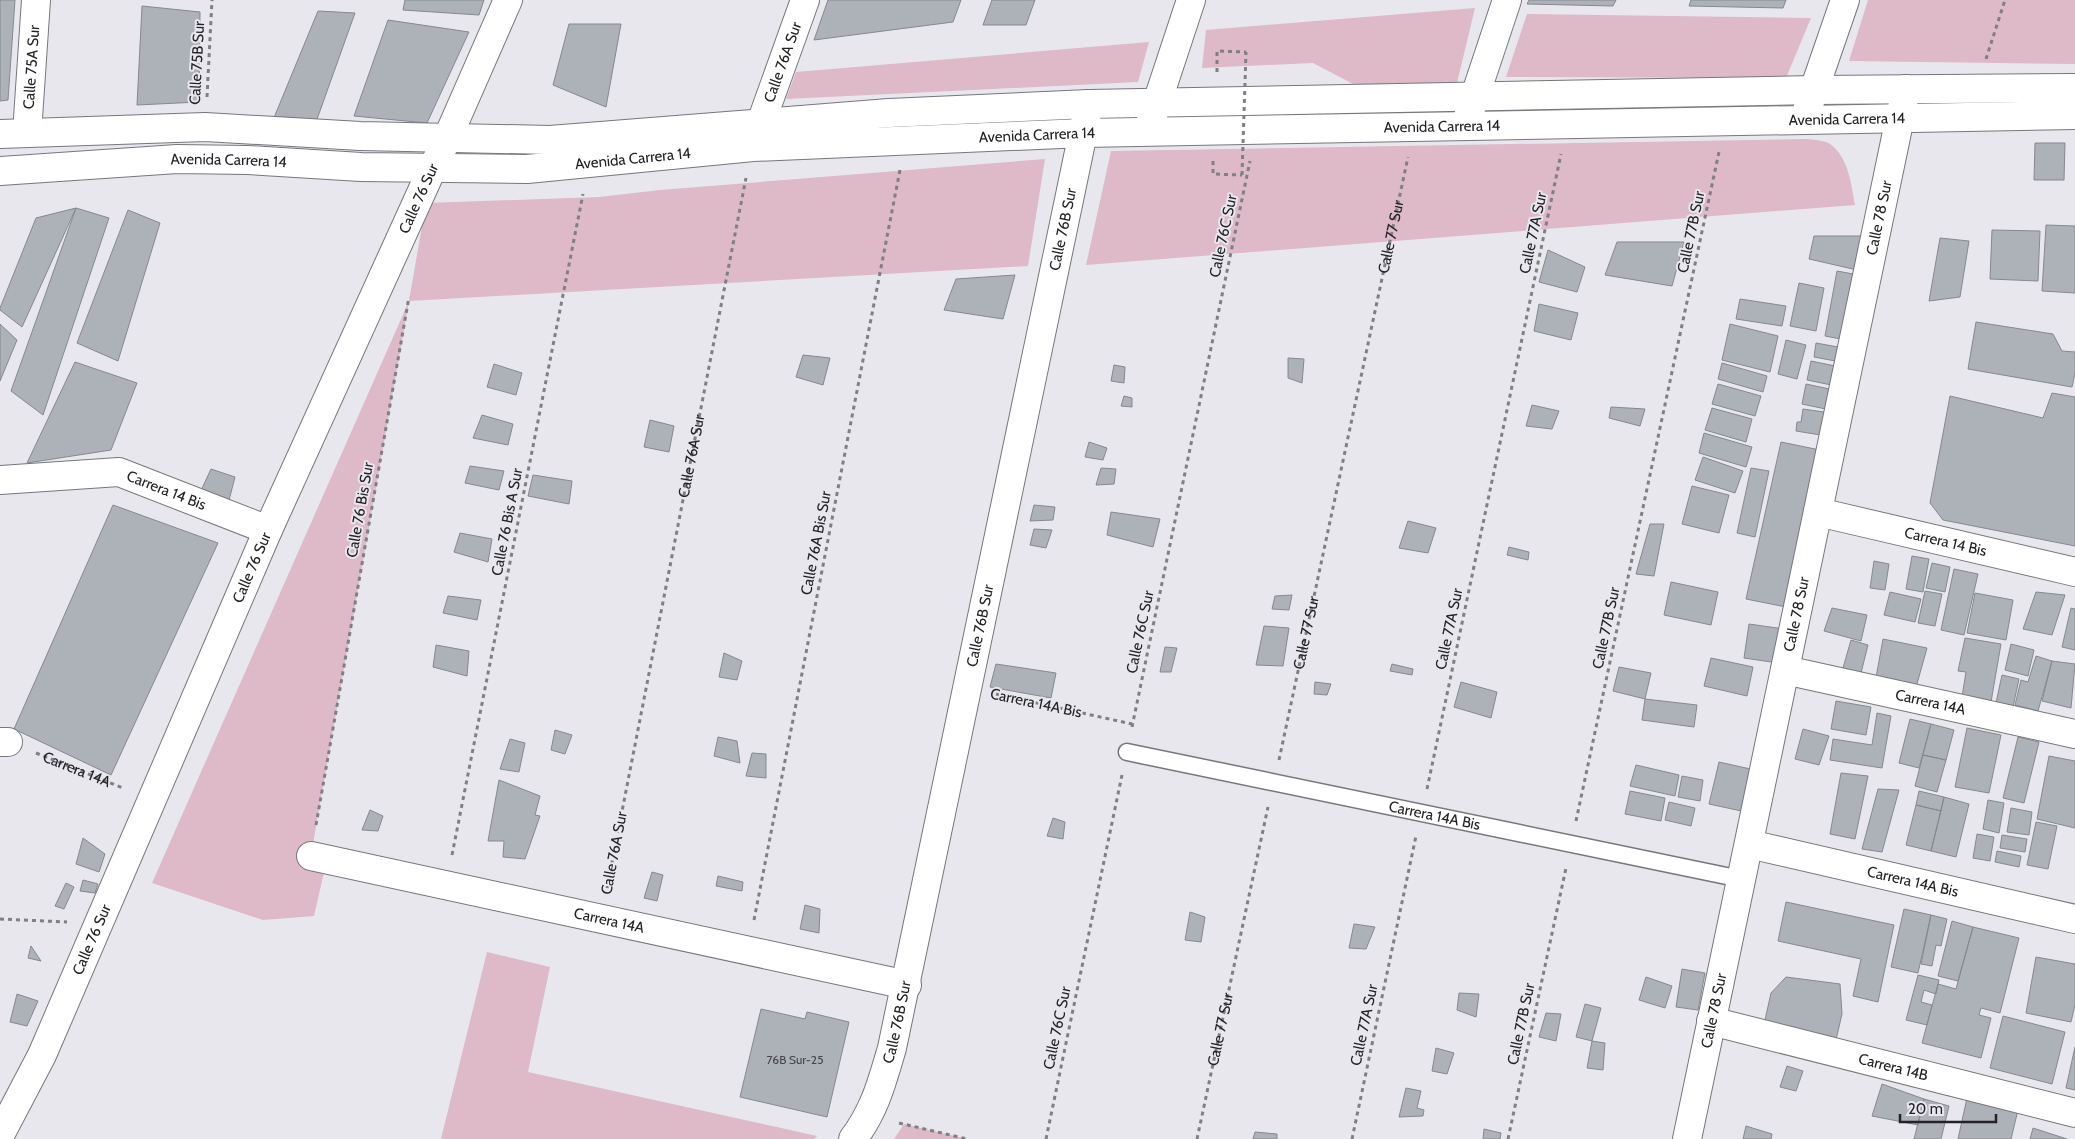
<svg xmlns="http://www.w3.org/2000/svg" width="2075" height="1139" font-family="Cabin,sans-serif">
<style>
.green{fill:#deb9c7}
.building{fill:#adb1b8;stroke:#85898f}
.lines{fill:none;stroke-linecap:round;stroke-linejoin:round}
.lane-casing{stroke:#77767d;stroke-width:19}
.street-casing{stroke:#77767d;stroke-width:30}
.secondary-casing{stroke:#77767d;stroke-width:30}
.primary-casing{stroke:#77767d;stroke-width:30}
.path{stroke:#807f83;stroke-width:3;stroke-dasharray:4 4;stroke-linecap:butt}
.lane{stroke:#fff;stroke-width:16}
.street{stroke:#fff;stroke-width:28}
.secondary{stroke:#fff;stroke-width:28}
.primary{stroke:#fff;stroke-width:28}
.path-bridge{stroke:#807f83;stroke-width:3;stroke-dasharray:4 4;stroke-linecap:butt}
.labels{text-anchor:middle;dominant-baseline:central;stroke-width:4;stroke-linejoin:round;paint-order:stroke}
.number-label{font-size:12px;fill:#46464a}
.street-label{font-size:15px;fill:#232225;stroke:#e8e7ee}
</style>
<rect width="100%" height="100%" fill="#e8e7ee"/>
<!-- green -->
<path class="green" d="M1868,0h207v64l-226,-3z
M1475,8l-18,75 -102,2 -42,-22 -111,5 4,-38z
M1527,14l284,4 -25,60 -280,-1z
M1149,42l-11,40 -352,17 10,-27z
M1807,139c7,1 18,1 23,5 19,14 21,40 25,61l-769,60 25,-114z
M1045,159l-17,107 -619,35 -98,554 16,4 -13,57 -51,4 -111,-37 257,-582 17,-98 173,-6 61,-7z
M487,952l63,15 -22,105 289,64 -3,3h-373z
M904,1124l63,15h-73z"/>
<!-- building -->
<path class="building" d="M0,0h15l-7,100 -8,1z
M405,0h79l-5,15 -76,-5z
M828,0h133l-8,22 -139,18z
M992,0h43l-9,25h-43z
M1529,0h87l-3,6 -86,-2z
M1691,0h95l-3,8 -94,-2z
M142,6l58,6 -1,90 -62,3z
M318,11l37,2 -39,109 -43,-2z
M388,20l81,12 -42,91 -73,-7z
M569,24h52l-15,83 -53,-22z
M2035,143h30l-1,37h-30z
M76,208l33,10 -66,197 -32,-24z
M76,208l-54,119 -22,-17v-2l36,-90z
M128,210l32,13 -42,138 -41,-18z
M2046,225l29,1v67l-33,-2z
M1992,230l48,1 -2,50 -48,-2z
M1814,236h60l-8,36 -57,-13z
M1940,238l29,3 -9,56 -31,4z
M1617,242h67l-12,44 -67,-11z
M1548,250l37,17 -8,25 -38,-10z
M1837,271l27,5 -13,65 -26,-5z
M1015,275l-12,44 -59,-9 12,-31z
M1799,283l25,5 -8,43 -26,-5z
M1740,299l46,7 -4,20 -46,-7z
M1539,304l39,9 -7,27 -37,-9z
M1976,322l77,12 9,17 13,1v21l-3,14 -104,-18z
M0,324l17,16 -17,41z
M1730,324l48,12 -8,36 -48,-12z
M1786,340l20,5 -9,34 -19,-5z
M1816,343l33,6 -3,14 -32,-6z
M803,355l27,3 -7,27 -27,-8z
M1288,358l16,1 -2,24 -14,-5z
M1811,361l34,7 -4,19 -34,-7z
M75,362l62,21 -26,67 -84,13z
M1722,363l45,13 -4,16 -45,-13z
M494,364l28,9 -6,22 -29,-8z
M1114,365l11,2 -1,16 -13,-2z
M1718,384l43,12 -6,20 -43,-12z
M1806,384l33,7 -4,20 -33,-7z
M2052,393l23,4v149l-132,-26 -13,-17 20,-107 93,22z
M1124,396l8,2v9l-11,-1z
M1532,405l27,6 -7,18 -26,-3z
M1611,407l34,2 -5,17 -31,-8z
M1712,408l40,11 -6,23 -41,-12z
M1803,409l28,4 -4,23 -31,-5 1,-9h4z
M482,415l31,9 -5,21 -35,-7z
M650,420l24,6 -5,26 -25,-5z
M1704,433l48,14 -6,20 -47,-14z
M1089,442l18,6 -4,12 -18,-3z
M1781,442l39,8 -34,157 -40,-8z
M1703,457l40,14 -8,22 -40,-13z
M470,466l34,5 -5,19 -34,-7z
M1101,468l15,1 -2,15 -18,1z
M1751,468l18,3 -14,66 -18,-4z
M211,469l24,8 -8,31 -29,-11z
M533,475l39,6 -3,23 -41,-8z
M1692,486l37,9 -10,38 -37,-9z
M113,505l105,38 -107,232 -97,-46z
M1034,505l21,2 -2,13 -23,1z
M1111,512l49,7 -7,28 -46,-12z
M1408,521l28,7 -8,25 -29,-5z
M1650,524h14l-10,52 -18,-2z
M1034,529l18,1 -6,18 -16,-3z
M460,533l32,6 -4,23 -34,-10z
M1509,547l20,5 -1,8 -21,-5z
M1912,556l17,3 -6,33 -17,-3z
M1874,561l15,3 -4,26 -15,-2z
M1932,563l18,4 -5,25 -19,-4z
M1954,569l24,5 -14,61 -23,-5z
M1671,582l47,10 -7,33 -47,-10z
M1925,591l17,3 -7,32 -17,-3z
M1890,592l31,7 -6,23 -31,-7z
M2036,592l29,3 -13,40 -29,-6z
M1975,593l38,7 -7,40 -39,-7z
M1292,595l-3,15 -17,-1 3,-13z
M448,596l33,4 -4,20 -34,-7z
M1832,608l35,7 -6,26 -37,-10z
M2071,608l4,1v41l-13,-3z
M1749,624l35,5 -6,34 -34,-5z
M1264,626l25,2 -6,38 -27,-1z
M1965,638l36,6 -10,58 -29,-5 4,-25 -8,-1z
M1883,639l44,9 -12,43 -40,-8z
M1851,640l17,5 -7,28 -18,-5z
M2011,644l23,6 -6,26 -23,-6z
M436,645l33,6 -2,25 -34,-9z
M1165,647l12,1 -6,24h-11z
M724,653l18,8 -5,19 -18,-3z
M2036,656l16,5 -14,50 -23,-6 6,-25 7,2z
M1711,658l42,9 -6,29 -43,-10z
M2052,661l23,3 -4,44 -29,-7z
M996,664l60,9 -5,25 -61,-11z
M1392,664l21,5 -1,6 -22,-4z
M1619,667l32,6 -6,26 -32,-8z
M2002,675l17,4 -6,28 -17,-4z
M1315,682l16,2 -4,11 -13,-1z
M1461,682l36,10 -6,26 -37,-11z
M1645,699l52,6 -3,22 -52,-7z
M1836,701l35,6 -5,28 -35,-6z
M1877,713l14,3 -9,52 -52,-8 3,-21 39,6z
M1910,719l21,5 -12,44 -20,-5z
M1931,724l23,6 -8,30 -23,-5z
M1967,728l34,7 -12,58 -34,-6z
M1803,729l26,7 -10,29 -24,-6z
M555,730l17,5 -7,19 -14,-4z
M718,737l19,4 3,22 -26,-7z
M2018,737l21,5 -15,61 -21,-5z
M510,739l15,4 -6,29 -19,-3z
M752,753l14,1v24l-20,-2z
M1923,755l23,5 -9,32 -22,-6z
M2049,756l26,5v67l-38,-9z
M1719,762l36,8 -9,42 -37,-8z
M1636,765l43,10 -4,21 -45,-10z
M1841,773l27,3 -13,63 -25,-5z
M1682,776l21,4 -3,21 -22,-4z
M499,780l41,16 -5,19 5,1 -15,43 -22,-2 1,-16h-16z
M1878,789l21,1 -17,62 -20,-3z
M1630,791l35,7 -4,23 -36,-7z
M1919,791l25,6 -3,14 -25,-6z
M1944,797l25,7 -13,53 -25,-6z
M1988,800l16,3 -5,30 -16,-4z
M1669,802l26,6 -4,18 -26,-6z
M1916,805l25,6 -10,40 -25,-6z
M2011,808l21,4 -3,23 -22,-3z
M370,810l13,6 -5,15 -16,-1z
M1053,818l12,4 -2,17 -16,-3z
M2036,822l21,4 -9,43 -21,-4z
M1977,834l17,3 -4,24 -17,-3z
M2002,835l25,4 -2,13 -25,-4z
M83,838l22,16 -6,18 -23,-8z
M1997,851l24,5 -2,11 -24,-5z
M652,872l11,3 -6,26 -13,-3z
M718,876l25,6 -1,9 -26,-5z
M83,880l15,4 -3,9 -15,-2z
M66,883l8,4 -10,22 -9,-3z
M1786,902l108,23 -16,77 -25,-6 8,-37 -83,-18z
M805,905l15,4 -1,24 -19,-4z
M1904,909l27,6 -13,58 -27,-6z
M1190,912l15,5 -4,25 -16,-2z
M1931,915l16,4 -6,27 -5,-1 -4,21 -11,-2z
M1952,921l21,6 -15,54 -20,-5z
M1354,924l21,3 -9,22 -17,-1z
M1973,927l46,11 -19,75 -19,-5 -2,7 12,3 -10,40 -59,-15 16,-59 18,5z
M31,946l10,15 -13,-3z
M2036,957l39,7v41l-4,17 -45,-9z
M1682,969l23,4 -7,37 -22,-3z
M1918,975l21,5 -3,14 -12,-4 -3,12 11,3 -5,20 -21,-5z
M1646,977l26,9 -7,22 -26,-8z
M1786,977l54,7 2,30 -7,30 -72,-15 8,-36z
M1459,993l20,1 -3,23 -19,-7z
M17,994l21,7 -11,25 -17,-4z
M1585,1004l16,4 -9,33 -16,-4z
M761,1009l44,10 2,-7 42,10 -22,95 -87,-20z
M1546,1013l15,1 -5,27 -17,-4z
M2003,1016l62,16 -13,52 -62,-16z
M1592,1041l13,2 -2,27 -16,-2z
M2075,1047v43l-9,-2z
M1436,1048l18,5 -7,21 -15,-3z
M1787,1066l16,5 -7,20 -16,-4z
M1882,1084l42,15 -6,26 -46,-9z
M1406,1088l15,3 -4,17 7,2 -1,6 -24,1z
M1967,1098l51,12 -7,29h-53z
M1924,1099l25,7 -8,33h-27z
M1746,1126l26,8 -1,5h-28z
M2033,1128l34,11h-37z
M1484,1129l17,4 -1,6h-17z
M1255,1132l22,2v5h-24z"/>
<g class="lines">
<!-- lane casing -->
<g class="lane-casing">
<g id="lane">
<path id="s5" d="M1127,752l614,127"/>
</g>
</g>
<!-- street casing -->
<g class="street-casing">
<g id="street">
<path d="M1804,119l41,-119"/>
<path d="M1150,124l41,-124"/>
<path d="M1465,126l42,-126"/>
<path id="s6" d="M27,133l9,-133"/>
<path d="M447,139l61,-139"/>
<path id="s7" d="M753,145l52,-145"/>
<path id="s8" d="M0,480l119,-8 149,58"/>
<path id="s9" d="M1818,512l257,60"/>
<path id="s10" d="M1785,670l290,64"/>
<path d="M0,742h8"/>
<path id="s11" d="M1749,844l326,75"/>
<path id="s12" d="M311,856l596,129"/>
<path id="s13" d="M1711,1021l364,92"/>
<path id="s14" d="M853,1139c22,-29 29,-57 39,-91l197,-944"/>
<path id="s15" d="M1687,1139l219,-1050"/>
</g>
</g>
<!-- secondary casing -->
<g class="secondary-casing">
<g id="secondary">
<path id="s16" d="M0,1135l42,-80 226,-525 164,-361 15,-30"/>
</g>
</g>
<!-- primary casing -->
<g class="primary-casing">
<g id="primary">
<path d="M0,134l205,-7 155,9 190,4 339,-27 200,-9 725,-14 261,-2"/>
<path id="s17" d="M0,171l177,-12 71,1 113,7 166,2 226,-22 331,-14 991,-18"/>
</g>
</g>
<!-- path -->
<g class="path">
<path d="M1986,59l19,-59"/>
<path d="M1217,72v-21l29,1"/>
<path d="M207,97l5,-97"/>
<path d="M1213,161v13l29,1"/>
<path d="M996,694l136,30"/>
<path d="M1132,727l118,-566"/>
<path id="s1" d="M36,753l87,35"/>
<path id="s2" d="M1279,760l129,-603"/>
<path d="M1427,789l134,-635"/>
<path d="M1576,821l143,-669"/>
<path d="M316,825l93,-528"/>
<path d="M452,855l131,-661"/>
<path id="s3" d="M607,888l139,-710"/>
<path d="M0,919l67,3"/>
<path d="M754,920l146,-750"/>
<path d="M899,1123l68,16"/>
<path d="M1046,1139l76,-364"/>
<path id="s4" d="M1197,1139l71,-332"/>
<path d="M1352,1139l64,-303"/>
<path d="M1508,1139l58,-271"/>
</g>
<!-- lane -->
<use href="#lane" class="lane"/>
<!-- street -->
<use href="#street" class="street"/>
<!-- secondary -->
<use href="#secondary" class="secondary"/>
<!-- primary -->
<use href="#primary" class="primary"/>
<!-- path-bridge -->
<path class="path-bridge" d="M1242,175l4,-123"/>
</g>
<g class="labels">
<!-- number labels -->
<g class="number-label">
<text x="795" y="1059">76B Sur-25</text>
</g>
<!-- street labels -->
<g class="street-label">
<text stroke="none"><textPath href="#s7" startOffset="88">Calle 76A Sur</textPath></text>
<text transform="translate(197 63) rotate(-87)">Calle 75B Sur</text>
<text stroke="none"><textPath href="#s6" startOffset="66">Calle 75A Sur</textPath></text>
<text stroke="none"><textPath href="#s17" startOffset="1849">Avenida Carrera 14</textPath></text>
<text stroke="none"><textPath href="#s17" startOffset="1444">Avenida Carrera 14</textPath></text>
<text stroke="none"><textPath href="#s17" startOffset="1039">Avenida Carrera 14</textPath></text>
<text stroke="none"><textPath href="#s17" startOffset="634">Avenida Carrera 14</textPath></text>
<text stroke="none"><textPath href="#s17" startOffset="229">Avenida Carrera 14</textPath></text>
<text stroke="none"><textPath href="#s16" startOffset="1026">Calle 76 Sur</textPath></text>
<text stroke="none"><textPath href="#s15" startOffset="941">Calle 78 Sur</textPath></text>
<text stroke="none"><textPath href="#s14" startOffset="936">Calle 76B Sur</textPath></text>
<text transform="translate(1691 232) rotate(-78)">Calle 77B Sur</text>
<text transform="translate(1533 233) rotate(-78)">Calle 77A Sur</text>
<text transform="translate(1223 236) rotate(-78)">Calle 76C Sur</text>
<text stroke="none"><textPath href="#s2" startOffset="535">Calle 77 Sur</textPath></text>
<text stroke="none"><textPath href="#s3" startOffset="440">Calle 76A Sur</textPath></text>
<text stroke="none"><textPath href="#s8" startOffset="170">Carrera 14 Bis</textPath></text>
<text transform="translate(360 510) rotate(-80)">Calle 76 Bis Sur</text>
<text transform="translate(507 522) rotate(-79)">Calle 76 Bis A Sur</text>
<text stroke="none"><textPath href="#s9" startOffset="131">Carrera 14 Bis</textPath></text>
<text transform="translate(816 543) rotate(-79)">Calle 76A Bis Sur</text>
<text stroke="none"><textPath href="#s16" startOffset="621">Calle 76 Sur</textPath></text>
<text stroke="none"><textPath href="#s15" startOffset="536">Calle 78 Sur</textPath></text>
<text stroke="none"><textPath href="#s14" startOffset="531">Calle 76B Sur</textPath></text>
<text transform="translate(1606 628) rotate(-78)">Calle 77B Sur</text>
<text transform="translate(1449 629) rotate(-78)">Calle 77A Sur</text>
<text transform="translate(1140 632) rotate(-78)">Calle 76C Sur</text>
<text stroke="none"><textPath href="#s2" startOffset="130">Calle 77 Sur</textPath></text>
<text stroke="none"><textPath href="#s10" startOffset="149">Carrera 14A</textPath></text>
<text transform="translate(1036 703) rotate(12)">Carrera 14A Bis</text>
<text stroke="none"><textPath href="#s1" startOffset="44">Carrera 14A</textPath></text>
<text stroke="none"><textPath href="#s5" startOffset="314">Carrera 14A Bis</textPath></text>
<text transform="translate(614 853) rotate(-79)">Calle 76A Sur</text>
<text stroke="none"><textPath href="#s11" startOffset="168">Carrera 14A Bis</textPath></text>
<text stroke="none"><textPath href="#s12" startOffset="305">Carrera 14A</textPath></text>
<text stroke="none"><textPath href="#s16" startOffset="216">Calle 76 Sur</textPath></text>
<text stroke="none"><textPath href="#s15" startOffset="131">Calle 78 Sur</textPath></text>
<text stroke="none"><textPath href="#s14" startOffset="126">Calle 76B Sur</textPath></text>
<text transform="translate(1521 1024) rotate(-78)">Calle 77B Sur</text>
<text transform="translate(1364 1025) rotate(-78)">Calle 77A Sur</text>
<text transform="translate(1057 1028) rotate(-78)">Calle 76C Sur</text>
<text stroke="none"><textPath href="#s4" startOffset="112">Calle 77 Sur</textPath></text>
<text stroke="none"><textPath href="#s13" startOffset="188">Carrera 14B</textPath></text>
</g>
</g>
<!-- scale -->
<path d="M1900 1114v8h96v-8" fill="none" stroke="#232225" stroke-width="2.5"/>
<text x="1908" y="1114" font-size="15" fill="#232225" stroke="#e8e7ee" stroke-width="4" paint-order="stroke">20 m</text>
</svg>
